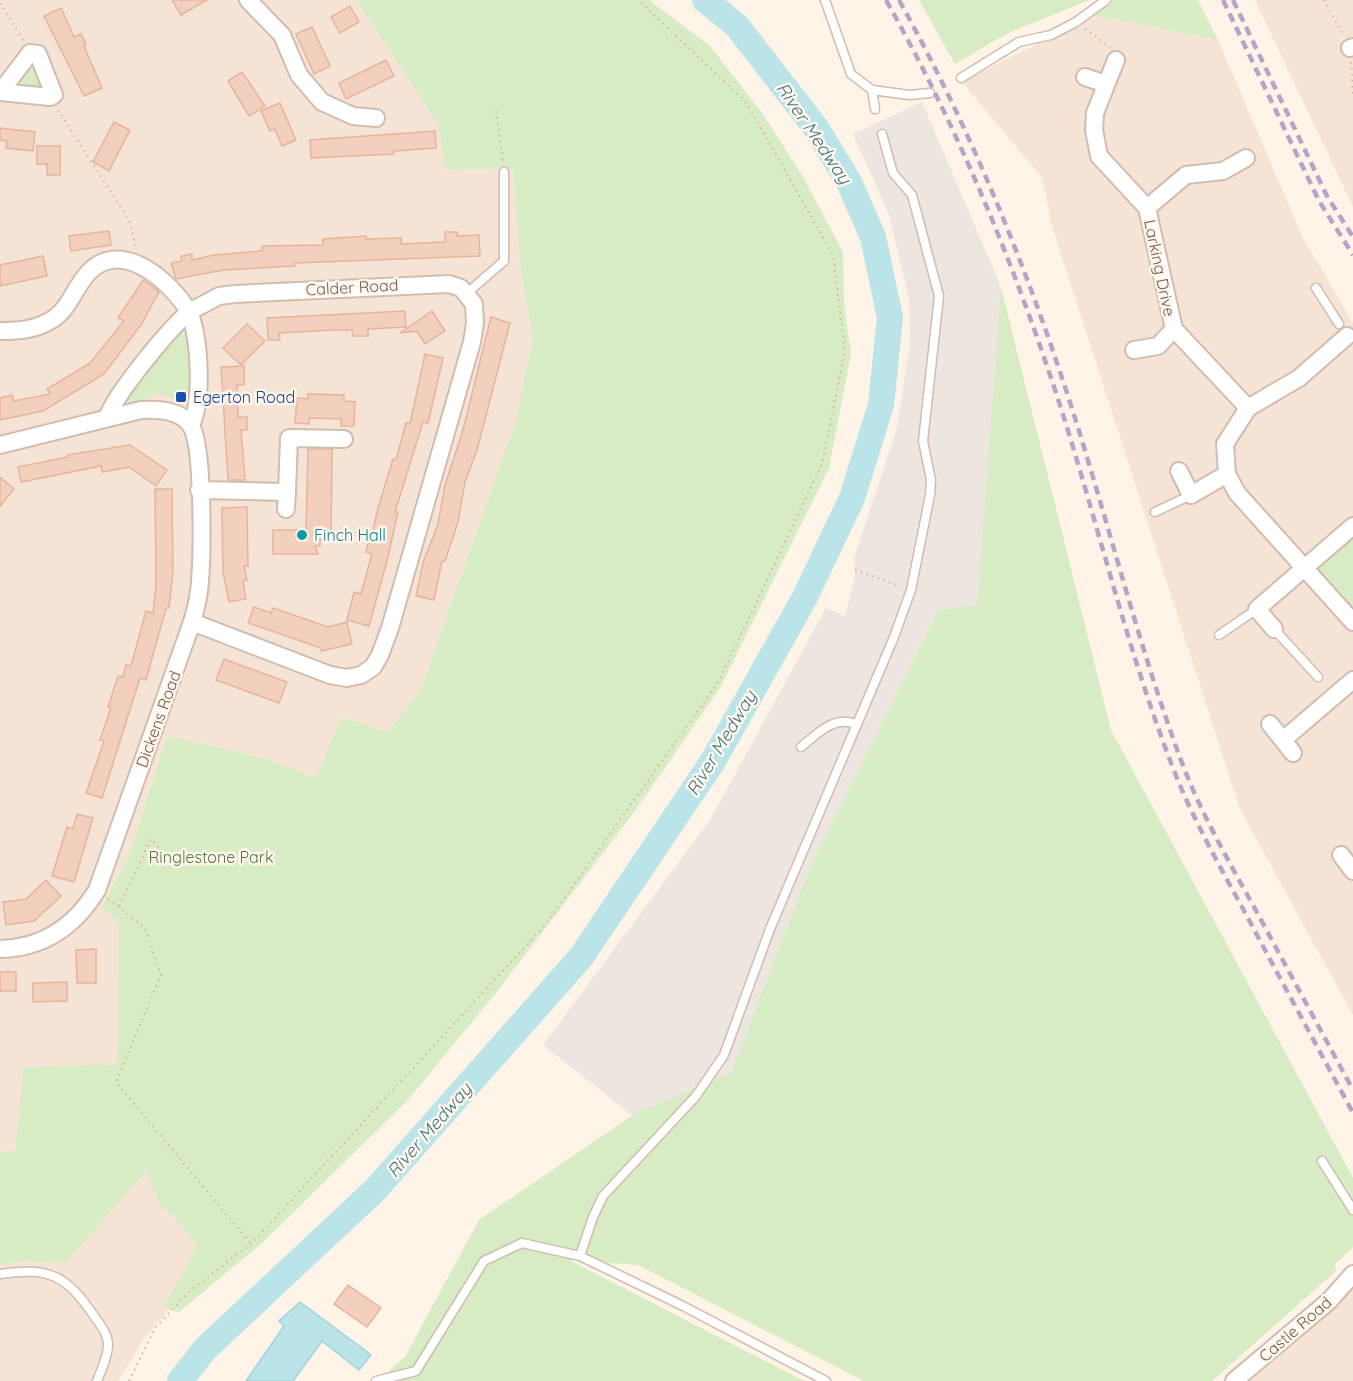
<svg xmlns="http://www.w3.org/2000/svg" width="1353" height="1381" viewBox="0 0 1353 1381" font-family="Quicksand,sans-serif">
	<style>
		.residential { fill: #f5e4d5 }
		.industrial { fill: #ede6e0 }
		.green { fill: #d7ebc4 }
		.water { fill: #bae4e7; stroke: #a0d4d9; stroke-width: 1.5 }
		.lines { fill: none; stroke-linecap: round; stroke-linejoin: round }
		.river { stroke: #bae4e7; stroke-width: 26 }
		.building { fill: #f3cfbd; stroke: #e6b49d; stroke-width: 1.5 }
		.service-casing { stroke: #d1bcae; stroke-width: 11 }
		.minor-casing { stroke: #d1bcae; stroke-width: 20 }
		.path { stroke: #d8b2a0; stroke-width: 2; stroke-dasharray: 1.5 4.5; stroke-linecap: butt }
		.service { stroke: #fff; stroke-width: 8 }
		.minor { stroke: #fff; stroke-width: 16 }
		.rail { stroke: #b5a4c7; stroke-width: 4.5; stroke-dasharray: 9 6; stroke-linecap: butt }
		.transit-dot { fill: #1a4fb4; stroke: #fff7ed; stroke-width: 2 }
		.culture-dot { fill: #0f9aa8; stroke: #fff7ed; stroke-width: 2 }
		.labels { text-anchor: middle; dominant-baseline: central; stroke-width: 5; stroke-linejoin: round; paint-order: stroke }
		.street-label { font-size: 16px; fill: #77574a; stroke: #fff7ed }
		.transit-label { font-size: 16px; fill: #164399; stroke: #fff7ed; text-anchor: start }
		.culture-label { font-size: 16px; fill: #0d838f; stroke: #fff7ed; text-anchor: start }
		.park-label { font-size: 16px; fill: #53773f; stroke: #fff7ed }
		.water-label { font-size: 18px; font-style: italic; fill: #3d767d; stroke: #fff7ed }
	</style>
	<rect width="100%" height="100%" fill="#fdf3e7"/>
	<g class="residential">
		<polygon points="0,0 356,0 438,124 445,169 513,168 521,273 533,338 515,423 421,689 388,732 316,778 264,758 167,736 130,853 102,905 119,925 117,1064 25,1067 15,1151 0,1152"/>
		<polygon points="1255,0 1353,0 1353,207"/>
		<polygon points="1094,15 1218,40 1302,236 1353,323 1353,1015 1240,809 1052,226 1042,178 962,82"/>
		<polygon points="146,1171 223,1248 145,1337 118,1381 0,1381 0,1265 22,1261 66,1263"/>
		<polygon points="1353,1285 1353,1381 1245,1381"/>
	</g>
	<polygon class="industrial" points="922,102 1001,287 977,606 937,611 810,867 731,1073 646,1126 543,1045 710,820 826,608 845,616 855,576 854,558 897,428 910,342 909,299 889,215 853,134"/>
	<g class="green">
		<polygon points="356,0 649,0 710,46 762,113 802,175 843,252 844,304 851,354 829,468 720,688 635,811 495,994 407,1101 262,1243 179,1312 163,1307 185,1271 197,1244 177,1220 161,1206 146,1171 66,1263 22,1261 0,1265 0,1152 15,1151 24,1067 117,1064 119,925 102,906 130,853 167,736 264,758 316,778 341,717 388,732 421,689 515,423 533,338 521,273 513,168 445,170 438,124"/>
		<polygon points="919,0 1089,0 1006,34 955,64"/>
		<polygon points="1110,0 1198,0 1218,40 1094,15"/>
		<polygon points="31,65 40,78 40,87 18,86 17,82"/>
		<polygon points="1001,287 1111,730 1353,1178 1353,1247 1335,1264 1336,1271 1212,1381 864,1381 638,1265 569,1260 804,1381 400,1381 389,1371 405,1357 479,1220 636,1113 731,1073 810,867 938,610 977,605"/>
		<polygon points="181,333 190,337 192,343 190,403 157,394 127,405 128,395"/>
		<polygon points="1353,527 1353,609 1316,567"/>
	</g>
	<polygon class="water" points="300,1302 371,1355 359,1370 322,1341 293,1381 246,1381 284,1326 279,1321"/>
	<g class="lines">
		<polyline class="river" points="180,1381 205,1349 375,1190 581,957 713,761 805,597 852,498 881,405 890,317 873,237 849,182 816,128 737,26 705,0"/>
	</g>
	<g class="building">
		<polygon points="172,0 207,0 181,15"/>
		<polygon points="350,6 359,22 340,33 331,17"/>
		<polygon points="61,8 74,37 81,34 86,45 84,46 102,88 84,96 44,16"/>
		<polygon points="312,27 330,66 314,74 296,34"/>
		<polygon points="386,60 394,76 346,99 339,83"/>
		<polygon points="242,72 265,106 249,116 228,81"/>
		<polygon points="280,103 296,140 282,146 275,129 270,131 261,111"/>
		<polygon points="114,122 130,130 109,171 93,162"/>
		<polygon points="0,128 35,132 33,151 6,148 7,141 0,140"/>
		<polygon points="435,131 436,148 394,151 394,154 311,158 310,140"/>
		<polygon points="37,146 60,146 60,175 47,175 47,164 37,164"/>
		<polygon points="109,231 111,245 71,251 69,236"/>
		<polygon points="445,232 457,232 457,236 479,235 480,256 295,263 295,266 224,270 176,279 171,263 182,261 181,256 192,254 192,260 214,255 262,251 262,246 323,245 323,239 366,236 366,239 401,238 401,244 445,242"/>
		<polygon points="43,256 47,276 0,286 0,265"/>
		<polygon points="143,280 159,292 141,325 104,374 43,411 0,420 0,398 12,395 14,401 50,394 47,389 90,363 124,321 118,318"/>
		<polygon points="405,311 406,327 368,329 368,336 353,336 352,330 334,330 279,333 280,340 268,340 267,318"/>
		<polygon points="432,311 445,331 425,344 417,331 400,333"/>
		<polygon points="491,317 510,323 477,450 465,482 458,522 445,561 442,561 434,600 416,596 423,563 438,524 445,485 463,430"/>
		<polygon points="247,324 265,341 241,365 223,348"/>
		<polygon points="425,354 443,358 428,423 423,422 395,512 398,512 388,557 369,626 347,620 354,592 361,594 372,554 366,552 370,534 372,534 378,508 393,459 396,460 406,423 410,424"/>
		<polygon points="244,366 244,385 237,385 238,417 247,417 247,430 241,430 245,480 228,480 221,367"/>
		<polygon points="308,394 344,395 344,401 355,402 354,426 341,426 341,419 309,418 309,424 295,423 297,398 308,399"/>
		<polygon points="130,445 167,470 156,486 129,467 102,472 101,466 21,482 18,467 68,457 67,455"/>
		<polygon points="308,449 332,449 331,539 320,539 320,546 315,546 318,554 273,554 273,530 306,530"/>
		<polygon points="0,477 14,489 0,506"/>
		<polygon points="155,489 172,489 173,571 169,608 166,608 146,680 140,678 102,798 86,793 104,741 100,740 111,708 108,707 118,676 123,677 126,665 131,666 146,611 153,613 156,584"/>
		<polygon points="247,507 248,566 244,566 247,580 243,581 246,599 229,602 223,572 222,508"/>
		<polygon points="254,607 271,613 273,608 328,627 347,622 352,644 321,651 321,648 248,623"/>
		<polygon points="224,659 287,682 279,703 216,680"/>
		<polygon points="77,814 93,818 74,882 52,876 67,827 73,829"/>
		<polygon points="46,880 61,896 34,921 6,925 3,902 26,899"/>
		<polygon points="96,949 96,983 77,983 76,950"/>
		<rect x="0" y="972" width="16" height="19"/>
		<polygon points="67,982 67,1001 33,1002 33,983"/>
		<polygon points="348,1285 381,1308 367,1327 334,1304"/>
	</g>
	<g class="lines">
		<g class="service-casing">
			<g id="service">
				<polyline points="825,0 851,74 872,90 875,109"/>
				<polyline points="961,78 1019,42 1051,35 1076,22 1106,0"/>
				<polyline points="872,90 909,95 930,93"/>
				<polyline points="1316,288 1339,324"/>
				<polyline points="467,293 504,261 504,172"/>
				<polyline points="1155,512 1191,495"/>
				<polyline points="1274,629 1318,677"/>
				<polyline points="1219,635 1257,609"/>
				<path d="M801,747C817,734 834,715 856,724"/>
				<polyline points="1322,1161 1353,1210"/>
				<polyline points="580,1256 593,1217 603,1196 696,1096 724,1055 770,929 894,637 911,590 930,495 931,480 923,441 939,296 912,195 893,173 882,134"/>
				<path d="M0,1274C50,1267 66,1275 94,1316C100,1324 108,1334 108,1345C108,1356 101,1371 97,1381"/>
				<polyline points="376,1381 416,1371 484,1261 522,1243 580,1256 683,1306 826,1381"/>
			</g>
		</g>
		<g class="minor-casing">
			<g id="minor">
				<polyline points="248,0 282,35 299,75 322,102 353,116 376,118"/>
				<polyline points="1350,48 1353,47"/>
				<polyline points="1116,60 1095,113 1094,130 1099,156 1147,208 1174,329 1248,408"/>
				<polyline points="1085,77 1106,84"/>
				<polyline points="0,88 5,86 30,53 38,54 54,95 50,97 0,92"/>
				<polyline points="1147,208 1186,175 1223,171 1246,158"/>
				<path d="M0,331C19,331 36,330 53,319C70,308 75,286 89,272C122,237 172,283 189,312L219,296L235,294L449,284L461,288L474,304L475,323L472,342L390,628L380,655L373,667L361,675L347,678L330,675L192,622"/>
				<polyline points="1347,336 1299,378 1248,408 1225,444 1227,474 1237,493 1353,622"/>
				<polyline points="1134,350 1158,346 1174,329"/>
				<path d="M107,418C116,393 168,330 189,312C200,338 203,400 191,425"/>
				<path d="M0,445L141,410C159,409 181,410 191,426C204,446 202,555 200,582C199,596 196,609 192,622L97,890C75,926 44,948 0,949"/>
				<polyline points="1179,471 1191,495 1227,474"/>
				<polyline points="199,490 287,492 286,509"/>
				<polyline points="287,492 289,438 344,439"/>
				<polyline points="1274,629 1257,609 1353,526"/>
				<polyline points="1270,724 1293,753"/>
				<polyline points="1283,740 1353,680"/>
				<polyline points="1341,855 1353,871"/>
				<polyline points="1234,1381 1329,1301 1353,1274"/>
			</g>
		</g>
		<g class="path">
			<polyline points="1324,0 1343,34"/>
			<polyline points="0,3 23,40"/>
			<polyline points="1085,29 1110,47"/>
			<polyline points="1351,62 1353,96"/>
			<polyline points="58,110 129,220 136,248"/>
			<polyline points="496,111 503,161"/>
			<polyline points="855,570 900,586"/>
			<polyline points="108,899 145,928 161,975 116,1082 251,1244"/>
			<polyline points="119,906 151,839 178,868"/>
			<polyline points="129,1381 155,1328 191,1290 251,1244 546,924 719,681 822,464 845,351 833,255 746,102 638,0"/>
		</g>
		<use href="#service" class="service"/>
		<use href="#minor" class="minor"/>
		<g class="rail">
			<path d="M886,0C957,126 1012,259 1057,396C1097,519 1126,647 1173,768C1193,820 1222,870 1249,920C1283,984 1318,1048 1353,1113"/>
			<path d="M899,0C968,124 1023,258 1067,393C1107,516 1137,642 1182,763C1201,813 1228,860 1254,907C1287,968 1320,1029 1353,1090"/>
			<polyline points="1223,0 1319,201 1353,255"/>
			<polyline points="1233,0 1327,196 1353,237"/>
		</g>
	</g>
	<rect class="transit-dot" x="175" y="391" width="12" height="12" rx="3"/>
	<circle class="culture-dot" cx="302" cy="535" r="6"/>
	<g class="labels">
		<g class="street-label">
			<text transform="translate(1160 268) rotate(78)">Larking Drive</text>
			<text transform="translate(352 287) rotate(-3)">Calder Road</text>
			<text transform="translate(158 719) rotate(-70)">Dickens Road</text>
			<text transform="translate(1295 1329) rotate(-41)">Castle Road</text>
		</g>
		<g class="transit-label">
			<text x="193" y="397">Egerton Road</text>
		</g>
		<g class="culture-label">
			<text x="314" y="535">Finch Hall</text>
		</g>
		<g class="park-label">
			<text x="211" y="857">Ringlestone Park</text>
		</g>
		<g class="water-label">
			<text transform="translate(814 133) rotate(56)">River Medway</text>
			<text transform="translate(721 743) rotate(-59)">River Medway</text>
			<text transform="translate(429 1130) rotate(-49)">River Medway</text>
		</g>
	</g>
</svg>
